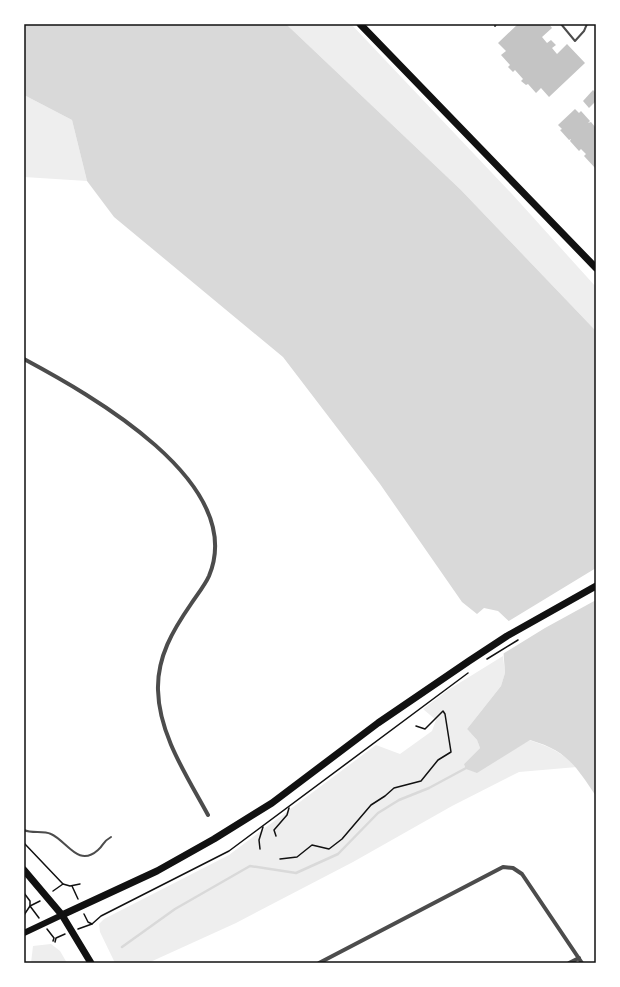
<svg xmlns="http://www.w3.org/2000/svg" width="620" height="987" viewBox="0 0 620 987" font-family="Georgia,serif">
	<style>
		.green { fill: #eee }
		.water { fill: #d9d9d9 }
		.pier { fill: #fff }
		.lines { fill: none; stroke-linecap: round; stroke-linejoin: round }
		.stream { stroke: #d9d9d9; stroke-width: 2.5 }
		.building { fill: #c4c4c4 }
		.path { stroke: #111; stroke-width: 1.5 }
		.service { stroke: #4c4c4c; stroke-width: 2 }
		.minor { stroke: #4c4c4c; stroke-width: 4 }
		.secondary { stroke: #111; stroke-width: 6 }
		.primary { stroke: #111; stroke-width: 7 }
		.neatline { fill: none; stroke: #111; stroke-width: 1.5 }
	</style>
	<rect width="100%" height="100%" fill="#fff"/>
	<g class="green">
		<polygon points="286,24 351,24 512,194 596,287 596,331 461,190"/>
		<polygon points="24,95 72,120 87,181 24,177"/>
		<path d="M503,656L505,673L501,686L467,729L477,740L480,748L464,764L503,756L529,740C549,746 562,753 577,767L519,772L452,806L353,862L236,923L148,963H115L100,932L99,924L104,919L229,855L376,745L400,754L432,731L436,720L423,709L448,690Z"/>
		<polygon points="51,944 60,951 67,963 31,963 33,946"/>
	</g>
	<path class="water" d="M24,24H286L461,190L596,331V796C575,765 567,751 530,740L477,773L466,769L464,764L480,748L477,740L467,729L501,686L505,673L503,646L517,629L498,611L484,608L477,614L462,602L380,484L283,357L114,217L87,181L72,120L24,95Z"/>
	<polygon class="pier" points="596,568 596,600 545,628 501,655 502,646 514,629 507,622"/>
	<g class="lines">
		<polyline class="stream" points="122,947 175,909 250,866 296,873 338,854 378,813 399,800 429,788 468,767"/>
	</g>
	<g class="building">
		<polygon points="518,24 549,24 552,28 542,37 547,43 551,40 556,45 552,48 557,54 567,44 585,63 549,97 541,88 536,93 528,84 526,85 521,81 523,79 515,70 513,72 508,67 510,65 501,55 506,51 498,43"/>
		<polygon points="593,90 596,93 596,101 589,108 583,101"/>
		<polygon points="575,109 579,113 581,111 590,121 588,123 591,122 596,128 596,169 584,156 586,154 581,149 579,151 570,141 571,139 569,140 560,130 562,129 558,125"/>
	</g>
	<g class="lines">
		<g class="path">
			<polyline points="487,659 518,640"/>
			<polyline points="276,836 274,830 287,815 289,808"/>
			<polyline points="24,843 63,884 70,886 80,884"/>
			<polyline points="260,849 259,840 263,827"/>
			<polyline points="280,859 297,857 312,845 329,849 342,839 371,805 385,796 394,788 421,781 438,760 451,752 445,714 443,711 425,729 416,726"/>
			<polyline points="72,886 78,899"/>
			<polyline points="53,891 63,884"/>
			<polyline points="24,893 30,901 30,906 24,915"/>
			<polyline points="84,914 88,922 92,924"/>
			<polyline points="39,918 30,906 40,901"/>
			<polyline points="47,929 54,938 53,941"/>
			<polyline points="78,929 92,924 101,916 229,851 468,673"/>
			<polyline points="55,942 56,938 65,934"/>
		</g>
		<g class="service">
			<polyline points="561,24 575,41 584,31 587,24"/>
			<polyline points="495,26 496,24"/>
			<path d="M24,830C32,834 43,830 51,834C67,841 78,868 98,850C104,845 102,842 111,837"/>
		</g>
		<g class="minor">
			<path d="M24,359C89,394 248,482 209,576C205,585 197,595 191,604C173,630 157,657 158,690C159,735 187,776 208,815"/>
			<polyline points="319,963 503,867 513,868 522,874 582,963"/>
			<polyline points="569,963 579,958"/>
		</g>
		<polyline class="secondary" points="24,933 62,915"/>
		<g class="primary">
			<polyline points="360,24 596,268"/>
			<polyline points="24,870 62,915 91,963"/>
			<polyline points="62,915 157,871 214,839 272,803 378,723 469,661 507,636 596,586"/>
		</g>
	</g>
	<rect width="620" height="987" fill="none" stroke="#ffffff" stroke-width="50"/>
	<rect x="25" y="25" width="570" height="937" class="neatline"/>
</svg>
